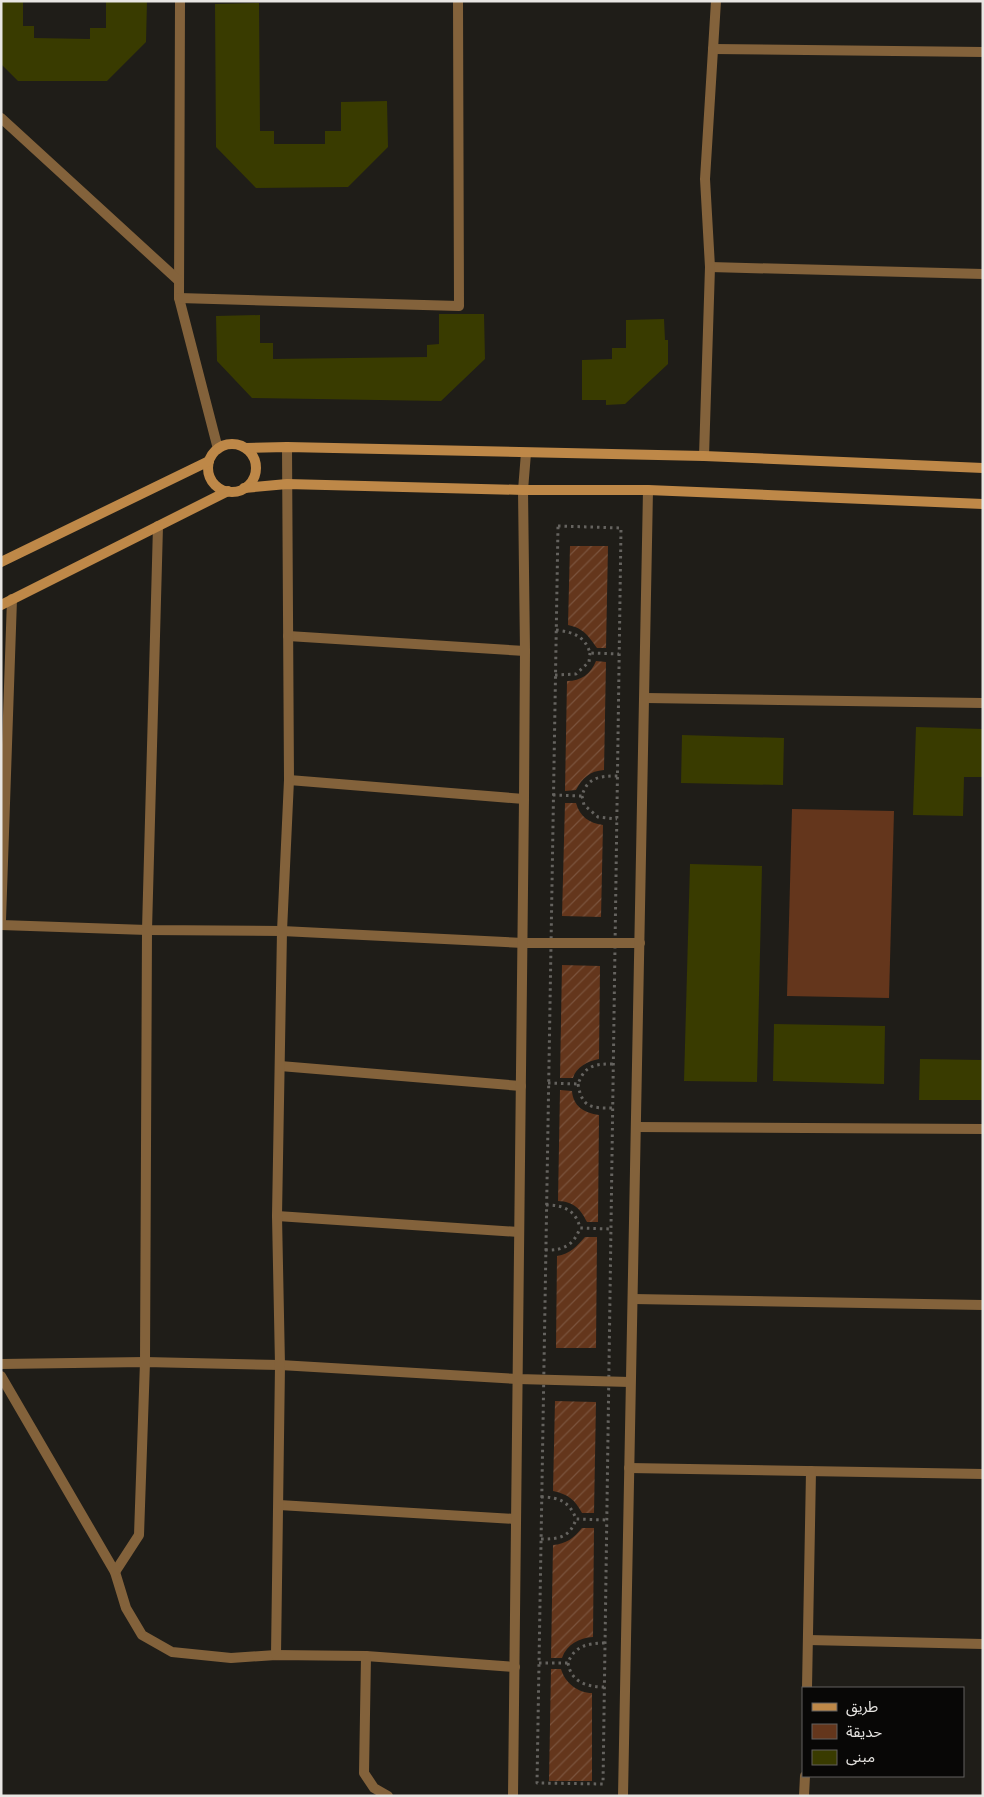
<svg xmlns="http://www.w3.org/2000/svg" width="984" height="1797" viewBox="0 0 984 1797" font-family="Spectral,'Noto Sans Arabic',serif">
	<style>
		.park { fill: #64361c }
		.garden { fill: url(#garden-furrows) }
		.building { fill: #393b00 }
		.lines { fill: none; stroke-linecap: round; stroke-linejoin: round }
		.path { stroke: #65635f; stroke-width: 3; stroke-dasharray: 2.5 4; stroke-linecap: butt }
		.street { stroke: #83623b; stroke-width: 10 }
		.secondary { stroke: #be8848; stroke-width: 10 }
	</style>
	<defs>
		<pattern id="garden-furrows" width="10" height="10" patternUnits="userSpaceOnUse" patternTransform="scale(1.25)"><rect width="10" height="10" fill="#64361c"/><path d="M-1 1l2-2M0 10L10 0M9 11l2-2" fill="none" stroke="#7a533d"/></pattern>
	</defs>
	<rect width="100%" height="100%" fill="#1f1d18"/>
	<polygon class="park" points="792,809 894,811 889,998 787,996"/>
	<g class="garden">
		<path d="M570,546H608L606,648H597C589,637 584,628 568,625Z"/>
		<path d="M596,661L606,662L604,770C590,771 582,778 576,790L565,791L567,681C581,681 591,674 596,661Z"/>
		<path d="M565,803H576C580,817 589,823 603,825L601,917L562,916Z"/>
		<path d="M562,965L600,966L599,1059C588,1061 576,1067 573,1078H560Z"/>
		<path d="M560,1090L572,1091C573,1106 584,1113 599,1115L598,1222H587C580,1208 574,1202 558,1201Z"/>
		<path d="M585,1237H597L596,1348H556L557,1256C570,1254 577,1246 585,1237Z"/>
		<path d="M555,1401L596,1402L594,1513H582C575,1500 568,1494 553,1491Z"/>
		<path d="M582,1528H594L593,1637C579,1638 567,1644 562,1658H551L553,1545C566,1544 574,1538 582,1528Z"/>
		<path d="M551,1669H561C565,1683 578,1693 592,1693V1781H549Z"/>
	</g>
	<g class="building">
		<polygon points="1,1 23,1 23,26 34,26 34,38 90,39 90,28 106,28 106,1 147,1 146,42 107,81 18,81 1,64"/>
		<polygon points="259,3 260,131 274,131 274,144 325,144 325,131 341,131 341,102 387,101 388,147 348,187 256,188 216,147 215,4"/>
		<polygon points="439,314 484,314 485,359 441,401 252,398 217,361 216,316 260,315 260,343 273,343 273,359 427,357 427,345 439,344"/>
		<polygon points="664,319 665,340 668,340 668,364 625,404 606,405 606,400 582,400 582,360 612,359 612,348 626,348 626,320"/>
		<polygon points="916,727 983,729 983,777 964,777 963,816 913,815"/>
		<polygon points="682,735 784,738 783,785 681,783"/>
		<polygon points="690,864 762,866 757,1082 684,1081"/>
		<polygon points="774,1024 885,1026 884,1084 773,1081"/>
		<polygon points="920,1059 983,1060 983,1100 919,1100"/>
	</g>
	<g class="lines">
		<g class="path">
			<polygon points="558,526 621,528 603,1784 537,1783"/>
			<path d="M556,630C573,632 585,636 590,653L619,654"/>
			<polyline points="555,675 576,674 589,662 590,653"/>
			<path d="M553,795L582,796C587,777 600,776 618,776"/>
			<polyline points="582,796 584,805 598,817 617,819"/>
			<path d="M548,1083L578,1084C585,1065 595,1064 613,1064"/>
			<path d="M578,1084C582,1108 591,1108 613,1108"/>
			<path d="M546,1205C563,1205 576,1210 580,1228L611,1229"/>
			<path d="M545,1250C563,1251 574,1245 580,1228"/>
			<path d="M541,1497C559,1497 570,1502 576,1519L607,1520"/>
			<path d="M541,1539C558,1539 570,1538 576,1519"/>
			<path d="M539,1663H568C574,1646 588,1643 605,1643"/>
			<path d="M568,1663C571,1682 587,1687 604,1687"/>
		</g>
		<g class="street">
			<polyline points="180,1 179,298 218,449"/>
			<polyline points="713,49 983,52"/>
			<polyline points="1,118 178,280"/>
			<polyline points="710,267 983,274"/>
			<polyline points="179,298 459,306 458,1"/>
			<polyline points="704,456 710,267 705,179 716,1"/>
			<polyline points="288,636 525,651"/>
			<polyline points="646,698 983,703"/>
			<polyline points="289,780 524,799"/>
			<polyline points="1,920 12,599"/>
			<polyline points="1,925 147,930 282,931 523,943 640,943"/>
			<polyline points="280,1066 521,1086"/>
			<polyline points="636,1127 983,1129"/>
			<polyline points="277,1216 519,1232"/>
			<polyline points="633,1299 983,1305"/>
			<polyline points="1,1364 145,1362 280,1365 518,1379 630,1382"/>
			<polyline points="1,1376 115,1572 126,1608 142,1635 172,1652 231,1658 276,1655 366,1656 515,1667"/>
			<polyline points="629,1468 983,1474"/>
			<polyline points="279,1505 516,1519"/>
			<polyline points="115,1572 139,1535 145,1362 147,930 158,526"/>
			<polyline points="808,1640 983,1644"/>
			<polyline points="276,1655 280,1365 277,1216 282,931 289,780 287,447"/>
			<polyline points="366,1656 364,1773 374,1788 388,1796"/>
			<polyline points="807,1688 811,1471"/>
			<polyline points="513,1796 524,799 525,651 523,490 526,453"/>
			<polyline points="623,1796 648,490"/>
			<polyline points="804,1796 805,1776"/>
		</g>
		<g class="secondary">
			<circle cx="232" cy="468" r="24"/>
			<polyline points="246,448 287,447 704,456 983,468"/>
			<polyline points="244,488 287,484 523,490 648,490 983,504"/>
			<polyline points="1,562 209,461"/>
			<polyline points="1,605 228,491"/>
		</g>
	</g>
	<rect width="984" height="1797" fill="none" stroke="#e8e6e3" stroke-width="5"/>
	<rect x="802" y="1687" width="162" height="90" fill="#080706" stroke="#62605e"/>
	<rect x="812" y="1703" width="25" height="8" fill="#be8848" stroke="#62605e"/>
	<text x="846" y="1712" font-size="15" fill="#e8e6e3">طريق</text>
	<rect x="812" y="1724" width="25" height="15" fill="#64361c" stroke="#62605e"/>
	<text x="846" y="1737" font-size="15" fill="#e8e6e3">حديقة</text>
	<rect x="812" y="1750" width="25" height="15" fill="#393b00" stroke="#62605e"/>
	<text x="846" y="1762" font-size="15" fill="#e8e6e3">مبنى</text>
</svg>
